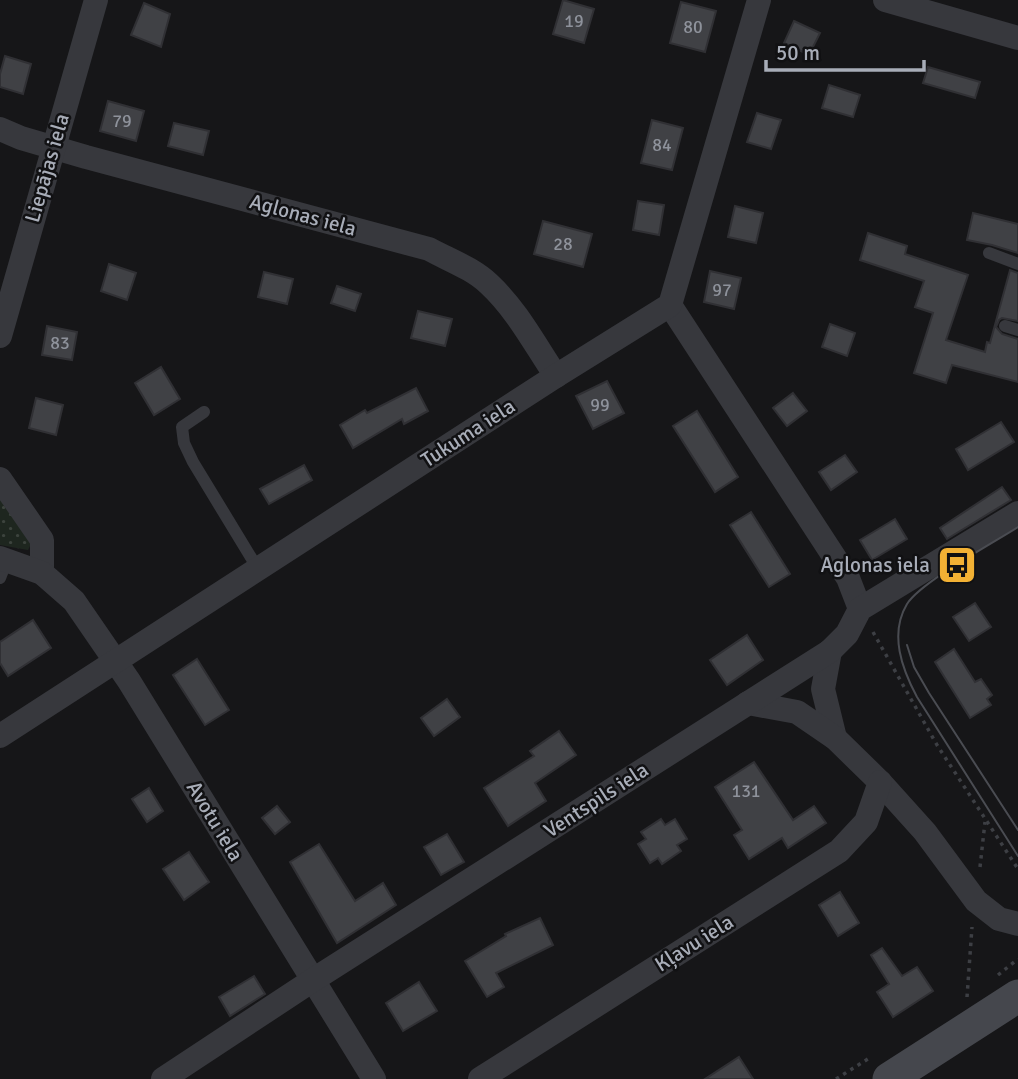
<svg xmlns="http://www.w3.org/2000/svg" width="1018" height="1079" viewBox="0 0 1018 1079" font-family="Signika,sans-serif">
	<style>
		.grass { fill: url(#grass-dots) }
		.building { fill: #404145; stroke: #303034; stroke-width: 2 }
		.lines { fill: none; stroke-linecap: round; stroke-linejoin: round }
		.path { stroke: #3d3f44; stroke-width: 3.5; stroke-dasharray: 3.5 5; stroke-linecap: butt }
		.lane { stroke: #37383d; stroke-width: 12 }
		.street { stroke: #37383d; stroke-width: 24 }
		.secondary { stroke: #45474d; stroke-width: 33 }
		.tram { stroke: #4a4c52; stroke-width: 2 }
		.labels { text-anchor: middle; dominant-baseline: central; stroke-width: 5; stroke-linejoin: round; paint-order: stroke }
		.number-label { font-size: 18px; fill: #8e929b }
		.street-label { font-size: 21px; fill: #a8adb8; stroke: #111113 }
		.poi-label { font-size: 21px; fill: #a8adb8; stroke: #111113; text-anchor: end }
	</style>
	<defs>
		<pattern id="grass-dots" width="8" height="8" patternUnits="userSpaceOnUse" patternTransform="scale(1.75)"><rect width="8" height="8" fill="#1e261f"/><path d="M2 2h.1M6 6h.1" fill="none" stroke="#3c433d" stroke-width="1.8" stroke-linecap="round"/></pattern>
	</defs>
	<rect width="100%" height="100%" fill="#161618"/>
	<polygon class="grass" points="0,497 31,544 28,550 0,545"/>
	<g class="building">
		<polygon points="563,0 594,9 584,43 553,34"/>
		<polygon points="681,2 716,11 705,52 670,43"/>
		<polygon points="144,3 170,14 161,47 131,35"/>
		<polygon points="794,21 820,33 809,55 784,43"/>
		<polygon points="5,56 31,64 23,94 0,87 0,74"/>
		<polygon points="928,67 980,82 975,98 923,83"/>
		<polygon points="829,85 860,95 853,117 822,108"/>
		<polygon points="108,101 144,111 136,141 100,131"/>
		<polygon points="757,113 781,120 771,149 747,142"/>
		<polygon points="652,120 683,128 672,170 641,163"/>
		<polygon points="174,123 209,131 203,155 168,146"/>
		<polygon points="638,201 664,205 659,235 633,230"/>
		<polygon points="735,206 763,213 756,243 728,237"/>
		<polygon points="973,213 1018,224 1018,253 992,245 967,240"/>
		<polygon points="543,221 592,234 583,267 534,254"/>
		<polygon points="868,233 907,246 905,254 968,275 946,340 985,352 987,342 990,343 1010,270 1018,273 1018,321 1002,318 999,320 996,327 1002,334 1018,339 1018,382 952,365 946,383 914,373 933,313 915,307 924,281 860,260"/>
		<polygon points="109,264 136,273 127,300 101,291"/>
		<polygon points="710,271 741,278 734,309 704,302"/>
		<polygon points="264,272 293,279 287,304 258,297"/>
		<polygon points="337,286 361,294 355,311 331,303"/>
		<polygon points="418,311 452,319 445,346 411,338"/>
		<polygon points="830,324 855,333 847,356 822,347"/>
		<polygon points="47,326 77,332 72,360 42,355"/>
		<polygon points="161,367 180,399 154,415 135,383"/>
		<polygon points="607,381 624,413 593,429 576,396"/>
		<polygon points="416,388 428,411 404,424 402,419 353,448 340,425 365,410 367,413"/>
		<polygon points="793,393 807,411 787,426 773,408"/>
		<polygon points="36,398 63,405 56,435 29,428"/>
		<polygon points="697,411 738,477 715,492 673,426"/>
		<polygon points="1001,422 1014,442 968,470 956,449"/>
		<polygon points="845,455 857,472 831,490 819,472"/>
		<polygon points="304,465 312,480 269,504 260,489"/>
		<polygon points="1002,487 1011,500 947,539 940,528"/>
		<polygon points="751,512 790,574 769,587 730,525"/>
		<polygon points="895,519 907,539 872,560 860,540"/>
		<polygon points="975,603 991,627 969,641 953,617"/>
		<polygon points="33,620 51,648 8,676 0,663 0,642"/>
		<polygon points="747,635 763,660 727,685 710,660"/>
		<polygon points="954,649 975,682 981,679 992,695 987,699 991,705 970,718 935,662"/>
		<polygon points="197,659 229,710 205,725 173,675"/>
		<polygon points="447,699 460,717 434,736 421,718"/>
		<polygon points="559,731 576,755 535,783 546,801 508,826 484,788 534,756 530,751"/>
		<polygon points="754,762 793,820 814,806 826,823 788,848 782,838 749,859 734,835 742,830 715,787"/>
		<polygon points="149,788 163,811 147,822 132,799"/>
		<polygon points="277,806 290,822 275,834 262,818"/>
		<polygon points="661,819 665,825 675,819 687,839 677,845 681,851 662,864 658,858 650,863 638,844 646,839 641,832"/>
		<polygon points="447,834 464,862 441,875 424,847"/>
		<polygon points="319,844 355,901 383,883 396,905 337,943 290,862"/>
		<polygon points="189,852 209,882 184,900 163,869"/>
		<polygon points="840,892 859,923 838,936 819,905"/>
		<polygon points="540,918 553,945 496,973 504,987 487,997 465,961 506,936 505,934"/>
		<polygon points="882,948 902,976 917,967 933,991 893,1017 877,992 889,984 871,955"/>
		<polygon points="254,976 265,994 230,1016 219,997"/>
		<polygon points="419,982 437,1011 403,1031 386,1003"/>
		<polygon points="739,1057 753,1079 705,1079"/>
	</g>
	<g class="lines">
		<g class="path">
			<polyline points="873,632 937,745 1018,869"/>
			<polyline points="980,867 985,822"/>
			<polyline points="998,975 1018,959"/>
			<polyline points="967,997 972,927"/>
			<polyline points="836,1079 871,1057"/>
		</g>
		<g class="lane">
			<polyline points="989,253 1018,264"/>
			<polyline points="1005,326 1018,330"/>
			<polyline points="204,412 182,427 184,443 193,462 258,569"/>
			<polyline points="0,578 7,560"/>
		</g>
		<g class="street">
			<polyline points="885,0 1018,38"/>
			<path d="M0,129L21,138L86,157L429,249C449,260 472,268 489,284C517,310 535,345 556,376"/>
			<polyline points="670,305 848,578 860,609"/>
			<polyline points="0,336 96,0"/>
			<polyline points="0,479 42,540 42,573"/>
			<polyline points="0,558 42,573 74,601 129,681 374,1079"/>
			<polyline points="830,651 823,689 835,738"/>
			<polyline points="748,703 797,712 835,738 880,782 925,832 976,901 999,919 1018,924"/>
			<polyline points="0,736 556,376 670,305 759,0"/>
			<polyline points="163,1079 313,980 830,651 847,634 860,609 1018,513"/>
			<polyline points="480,1079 839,851 866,822 880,782"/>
		</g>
		<polyline class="secondary" points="889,1079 1018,996"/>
		<g class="tram">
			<path d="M1018,527C993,543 921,582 907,604C889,634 902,669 917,697L1018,856"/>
			<polyline points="907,645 914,667 929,693 1018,830"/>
		</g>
	</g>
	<defs>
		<g id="bus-square" transform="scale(2.0125)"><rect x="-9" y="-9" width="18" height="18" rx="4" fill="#f2b134" stroke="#111113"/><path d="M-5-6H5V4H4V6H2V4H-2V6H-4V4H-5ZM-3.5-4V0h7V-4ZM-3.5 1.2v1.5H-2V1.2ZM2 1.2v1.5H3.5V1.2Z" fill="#111"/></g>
	</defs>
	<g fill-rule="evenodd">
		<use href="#bus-square" x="957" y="565"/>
	</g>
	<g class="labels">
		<g class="number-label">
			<text x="574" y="21">19</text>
			<text x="693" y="27">80</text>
			<text x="122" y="121">79</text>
			<text x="662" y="145">84</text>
			<text x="563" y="244">28</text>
			<text x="722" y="290">97</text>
			<text x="60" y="343">83</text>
			<text x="600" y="405">99</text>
			<text x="746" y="791">131</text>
		</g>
		<g class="street-label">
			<text transform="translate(47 168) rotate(-74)">Liepājas iela</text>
			<text transform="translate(303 215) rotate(15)">Aglonas iela</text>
			<text transform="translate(468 433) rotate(-33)">Tukuma iela</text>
			<text transform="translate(596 800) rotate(-33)">Ventspils iela</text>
			<text transform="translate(215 821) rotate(59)">Avotu iela</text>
			<text transform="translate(694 943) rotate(-32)">Kļavu iela</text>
		</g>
		<g class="poi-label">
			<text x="930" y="565">Aglonas iela</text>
		</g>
	</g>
	<path d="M766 60v10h158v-10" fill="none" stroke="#a8adb8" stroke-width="3.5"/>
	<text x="776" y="60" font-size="21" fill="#a8adb8" stroke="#111113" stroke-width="5" paint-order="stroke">50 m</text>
</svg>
